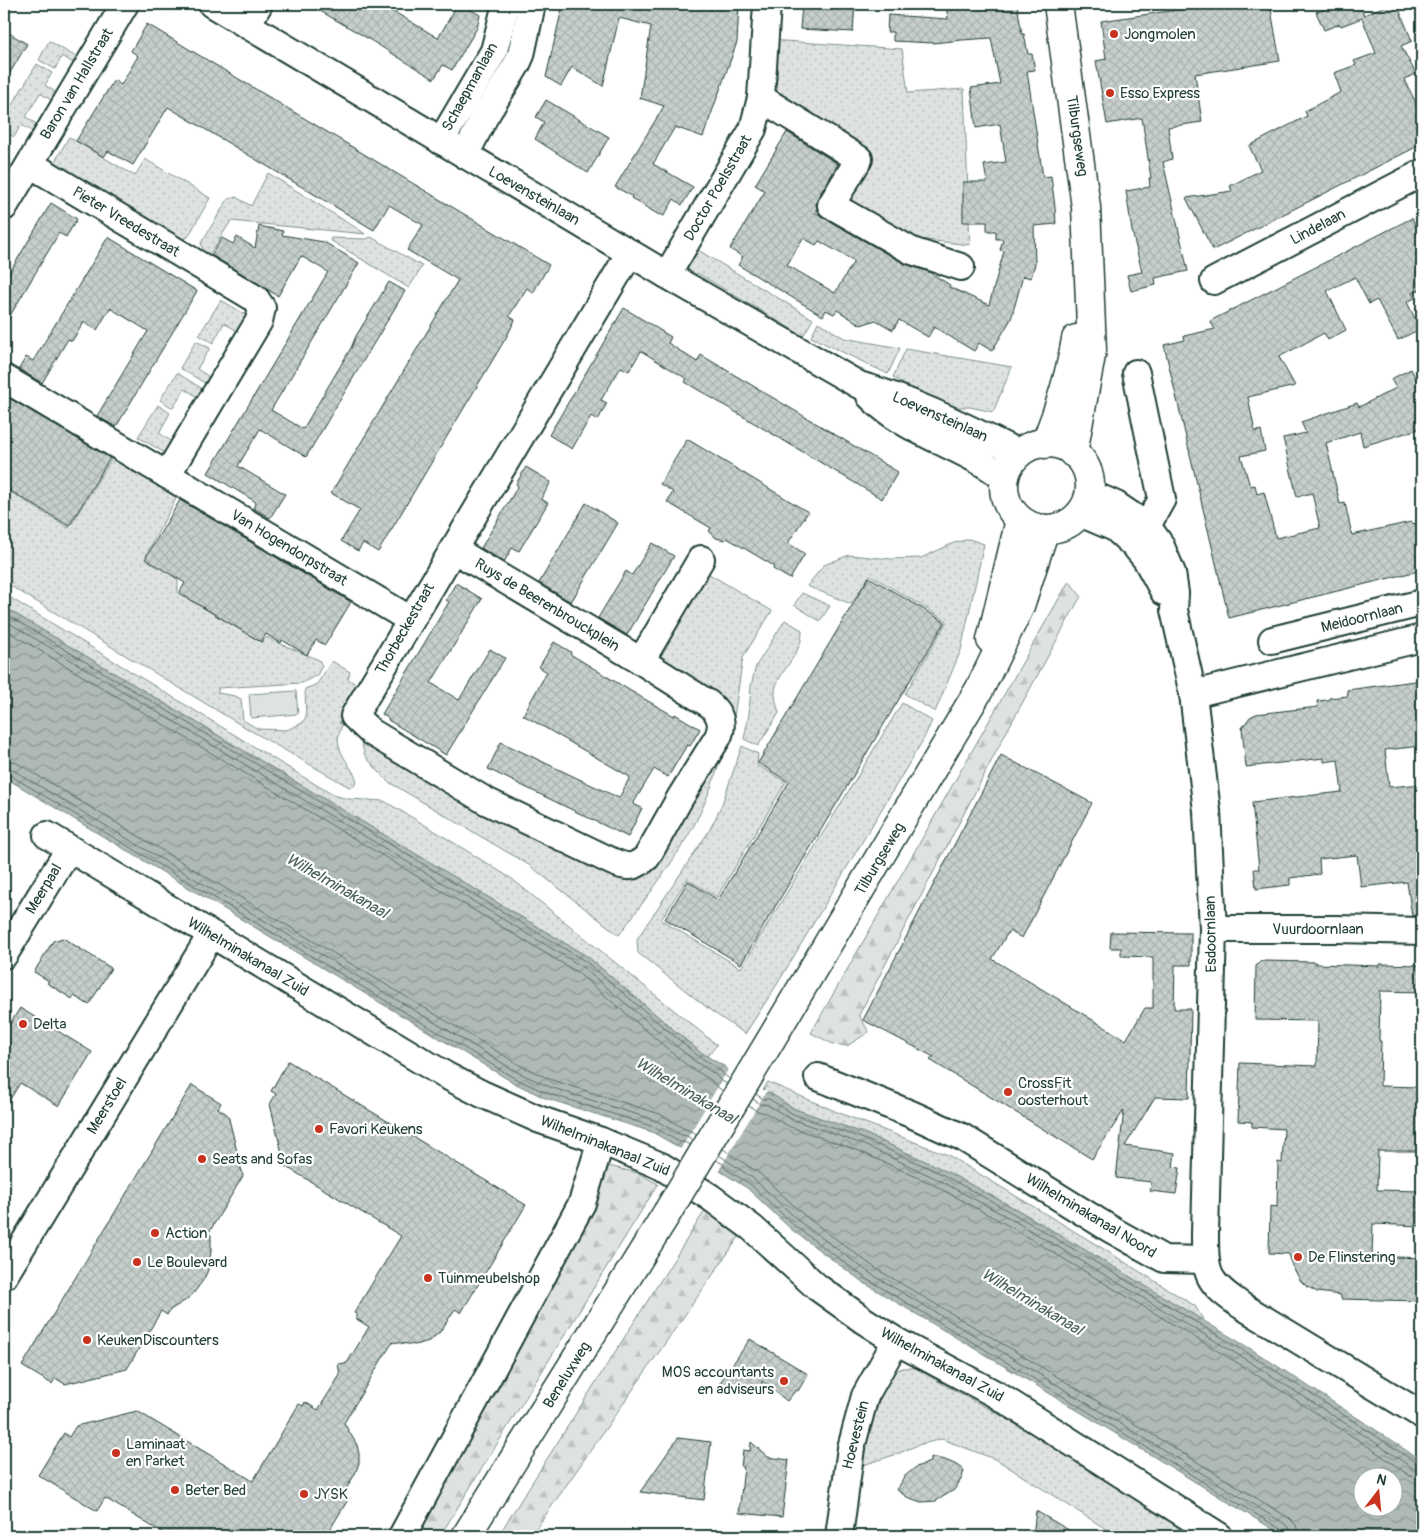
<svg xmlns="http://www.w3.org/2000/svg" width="1426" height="1540" viewBox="0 0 1426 1540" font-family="Pangolin,sans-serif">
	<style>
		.grass { fill: url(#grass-dots); stroke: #7e908b }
		.forest { fill: url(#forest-firs); stroke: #7e908b }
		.pitch { fill: #dee3e2; stroke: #7e908b }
		.water { fill: url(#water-waves); stroke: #758883; fill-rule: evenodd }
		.pier { fill: #fff }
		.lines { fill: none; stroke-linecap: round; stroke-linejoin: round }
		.shore { stroke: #596f68; stroke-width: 1 }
		.building { fill: url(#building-cross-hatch); stroke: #1f3d34; fill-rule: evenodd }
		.minor-casing { stroke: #1f3d34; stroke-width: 30 }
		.major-casing { stroke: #1f3d34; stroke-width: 31 }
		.minor { stroke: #fff; stroke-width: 26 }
		.major { stroke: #fff; stroke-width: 28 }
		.major-bridge-casing { stroke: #1f3d34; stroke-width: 31; stroke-linecap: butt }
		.major-bridge { stroke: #fff; stroke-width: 28 }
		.poi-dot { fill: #c8321e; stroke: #fff; stroke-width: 2 }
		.labels { text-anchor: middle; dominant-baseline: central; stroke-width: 4.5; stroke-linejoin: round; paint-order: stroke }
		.poi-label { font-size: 15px; fill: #1f3d34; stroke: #fff; text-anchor: start }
		.street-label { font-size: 15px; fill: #1f3d34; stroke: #fff }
		.water-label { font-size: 16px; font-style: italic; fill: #4a625b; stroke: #fff }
	</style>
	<defs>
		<pattern id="grass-dots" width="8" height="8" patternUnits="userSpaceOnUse" patternTransform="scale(1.25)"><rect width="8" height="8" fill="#dee3e2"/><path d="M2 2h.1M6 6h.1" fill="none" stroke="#bec4c2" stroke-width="1.8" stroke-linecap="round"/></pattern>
		<pattern id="forest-firs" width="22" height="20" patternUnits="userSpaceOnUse" patternTransform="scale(1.25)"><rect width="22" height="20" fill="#dee3e2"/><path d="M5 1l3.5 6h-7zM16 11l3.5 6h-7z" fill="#bec4c2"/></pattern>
		<pattern id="water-waves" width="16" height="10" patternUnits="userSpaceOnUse" patternTransform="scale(1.25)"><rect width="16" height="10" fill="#afbab7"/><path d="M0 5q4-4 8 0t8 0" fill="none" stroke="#8e9896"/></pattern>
		<pattern id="building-cross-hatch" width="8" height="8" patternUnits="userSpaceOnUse" patternTransform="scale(1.25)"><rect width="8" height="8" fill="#c7cfcc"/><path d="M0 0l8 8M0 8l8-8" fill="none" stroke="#aab3b0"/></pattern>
	</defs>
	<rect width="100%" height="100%" fill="#fff"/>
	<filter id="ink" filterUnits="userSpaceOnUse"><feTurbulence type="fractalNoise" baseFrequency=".02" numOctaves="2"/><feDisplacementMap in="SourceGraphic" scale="10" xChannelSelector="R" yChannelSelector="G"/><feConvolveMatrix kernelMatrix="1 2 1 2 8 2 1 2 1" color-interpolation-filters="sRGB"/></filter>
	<g filter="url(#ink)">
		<g class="grass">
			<polygon points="769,40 902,49 908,93 964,89 970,245 909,238 848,203 873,155 765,88"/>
			<polygon points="49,41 81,60 78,66 62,56 55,69 39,60"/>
			<polygon points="37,64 52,73 45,85 60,95 56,103 40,93 26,117 41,127 37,134 21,125 14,137 4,131 4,118"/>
			<polygon points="69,137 135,176 145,159 210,198 188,237 178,241 51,168"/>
			<polygon points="268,173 361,231 365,234 231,221 205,261 200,254 203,250 201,243 228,199 236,197 251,206"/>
			<polygon points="371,237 422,266 409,288 330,240 331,238 366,239"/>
			<polygon points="693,247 813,319 803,336 697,273 693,278 687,266"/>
			<polygon points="221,300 253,319 239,332 224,323 213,343 199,335"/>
			<polygon points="818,322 844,338 900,348 888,374 811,337"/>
			<polygon points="196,341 210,348 197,369 211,378 211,387 180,368"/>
			<polygon points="906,349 1012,367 993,412 970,407 952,407 929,403 893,377"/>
			<polygon points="177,373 209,393 204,401 185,389 173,408 160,400"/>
			<polygon points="158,405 170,413 159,433 177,445 170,456 138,437"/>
			<path d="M115,453L180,491L146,555L178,580V593L261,642L267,637L281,644L319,660L322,666L317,675L302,683L218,688V693L235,696L241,699L243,720L258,729L287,730L302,723L306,717L305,689L317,684L332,661L350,672L348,679L362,688L339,723L342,724C341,729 338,735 338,740C339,756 352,766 357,781L354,786L349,787L241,725L4,582V488L69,528Z"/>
			<polygon points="969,539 984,544 961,650 935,712 905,694 947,621 870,575 851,604 807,586 824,565 849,555 891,559 921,558 954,543"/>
			<polygon points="704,571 772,611 743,657 734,717 720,699 661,665 660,645"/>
			<polygon points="802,593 830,606 820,621 794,605"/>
			<polygon points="4,594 333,795 348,799 384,801 435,831 512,879 717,1045 707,1056 700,1052 588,957 4,607"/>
			<path d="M785,620L802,630C803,652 783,667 776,686C773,695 777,705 779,713L758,746L744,739L749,714L751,686L756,666Z"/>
			<polygon points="902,703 932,721 923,740 776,986 745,1034 710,1010 638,953 637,939 709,831 721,807 742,746 758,754 757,765 786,782 717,897 687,879 661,920 741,968"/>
			<path d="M358,731L627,875L727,742C716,773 706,806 689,834C669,869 643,902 619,935L529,865L387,781L365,756Z"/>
			<polygon points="768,1082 837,1112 948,1155 1097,1245 1195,1306 1204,1321 1018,1210 938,1167 866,1134 795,1109 768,1093 765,1094 762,1092"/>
			<path d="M916,1368L934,1379L1064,1450L1200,1536H1117L997,1460L942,1439L918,1445L897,1454L863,1465C866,1439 873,1381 900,1369C904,1367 911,1368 916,1368Z"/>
		</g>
		<g class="forest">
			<polygon points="1069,581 1081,596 1008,729 859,1015 869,1032 847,1046 833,1044 811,1033"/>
			<polygon points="609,1166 638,1173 658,1184 440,1536 406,1536 468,1429"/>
			<polygon points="706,1209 739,1237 531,1536 498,1536"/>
		</g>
		<polygon class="pitch" points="296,691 298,714 251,718 249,694"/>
		<path class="water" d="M4,607L588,957L700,1052L727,1068V1071L765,1094L768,1092L795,1109L866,1134L938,1167L1018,1210L1251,1349L1379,1432L1422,1461V1536H1284L1039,1387L864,1283L792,1230L747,1188L720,1171V1168L683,1147L680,1148L652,1132L545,1098L514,1083L4,777ZM1364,1478H1394V1508H1364Z"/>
		<polygon class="pier" points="729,1068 729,1070 765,1091 767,1090 718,1172 718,1170 682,1149 680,1150"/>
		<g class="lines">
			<g class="shore">
				<polyline points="4,613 585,961 697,1055 721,1071 724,1075 730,1079"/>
				<polyline points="4,620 581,966 693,1060 716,1075 720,1080 727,1084"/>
				<polyline points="4,629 577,972 688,1066 711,1080 716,1086 723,1091"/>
				<polyline points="4,760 15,762 523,1067 552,1080 660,1114 683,1128 697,1134"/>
				<polyline points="4,767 11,769 519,1073 550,1087 657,1121 681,1135 687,1136 693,1140"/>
				<polyline points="4,773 8,774 516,1079 547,1093 654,1127 679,1142 684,1142 690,1145"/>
				<polyline points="756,1094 763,1099 769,1099 793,1114 864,1139 936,1171 1016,1215 1248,1353 1376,1436 1418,1464 1422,1465"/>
				<polyline points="753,1099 760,1104 768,1105 791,1119 862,1144 933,1177 1013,1220 1245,1359 1373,1441 1414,1469 1422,1471"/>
				<polyline points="749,1106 757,1111 766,1113 788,1126 859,1151 930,1183 1009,1226 1241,1365 1369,1447 1410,1476 1422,1479"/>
				<polyline points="723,1149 759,1173 805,1216 875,1268 1048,1371 1289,1518 1296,1525 1299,1536"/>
				<polyline points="719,1155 754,1179 800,1222 871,1274 1044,1377 1285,1524 1290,1530 1291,1536"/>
				<polyline points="716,1160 723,1164 726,1169 750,1184 796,1227 867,1279 1041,1383 1282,1530 1284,1532 1285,1536"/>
			</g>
		</g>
		<g class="building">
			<polygon points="308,4 381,4 438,38 458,4 461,4 480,15 477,28 452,70 443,65 434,79 362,35"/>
			<polygon points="563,4 623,4 622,6 667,10 667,4 739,4 737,42 703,137 675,127 653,164 693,187 682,205 674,199 664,216 660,214 659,215 631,198 632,196 615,187 664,106 640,98 651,26 619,18 603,86 572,67 561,86 546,77"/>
			<polygon points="802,4 855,4 853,32 800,29"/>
			<path d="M946,4H1017L1022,34H1024L1028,54H1032L1035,70L1027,71L1043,177L1051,176L1055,207L1056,224L1034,226L1035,264L1031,278L1023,276L1011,319L992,351L979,343L974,351L934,327L928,337L899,320L893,330L876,320L861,325L837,310L834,314L826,310L823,316L738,265L743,257L730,249L765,191L755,185L787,132L838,164L818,197L816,204L817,208L815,212L824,218L905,264L929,272L950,285L949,287L989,305L1004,251L1000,250L1003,239H996V231H987V222H963V182H987L984,165L1006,162L1000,124L976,128L971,88L1000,84L991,38L962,40L933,43L893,41V32H887L888,15L948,19ZM803,238L816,245L819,241L854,261L835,293L787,265Z"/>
			<polygon points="1218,4 1270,4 1280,61 1195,74 1202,122 1168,127 1172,159 1163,162 1188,271 1155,278 1156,285 1131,291 1127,275 1142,272 1132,231 1126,191 1150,187 1149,178 1151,178 1142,118 1107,124 1096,61 1106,59 1101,21"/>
			<polygon points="1339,4 1360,4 1364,15 1390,4 1397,4 1412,41 1401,46 1416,74 1404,79 1422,115 1422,144 1213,250 1186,198 1232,191 1230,186 1261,170 1249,146 1307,116 1305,111 1341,92 1334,73 1356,65 1354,61 1376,53 1362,18 1341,26 1340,24 1324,30 1316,12"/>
			<polygon points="147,24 549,265 533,293 527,288 509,316 515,320 507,336 378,552 363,543 358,551 341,541 360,510 331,493 458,280 407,250 423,225 389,205 374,230 168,107 133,165 108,151 104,157 76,141 114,80 121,85 138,56 131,51"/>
			<polygon points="4,30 27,44 4,83"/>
			<polygon points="546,100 609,137 588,173 535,139 544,122 536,117"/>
			<polygon points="51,203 77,219 66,237 59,233 4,326 4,282"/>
			<polygon points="1412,218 1422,238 1422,289 1412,293 1415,298 1407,302 1420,329 1398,340 1377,300 1369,304 1355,277 1327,291 1346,330 1328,340 1324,333 1279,357 1295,386 1248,397 1255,432 1261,430 1265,451 1241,456 1250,486 1255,485 1257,494 1264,492 1276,538 1320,528 1312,493 1297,497 1283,438 1306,433 1301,422 1357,403 1359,407 1396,388 1391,379 1411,369 1422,391 1422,428 1363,446 1360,432 1326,443 1340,504 1345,503 1352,535 1411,522 1412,524 1422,522 1422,570 1229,618 1164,345 1185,340 1184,336 1215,329 1210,321"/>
			<polygon points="259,226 283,231 282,235 324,242 359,263 271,410 303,429 351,348 356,336 389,282 405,291 306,457 260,429 238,466 285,494 270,518 253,508 256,502 208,473 328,272 301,256 278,296 211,255 222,238 233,244 237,237 255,248"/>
			<polygon points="108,237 197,291 116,427 97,416 148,331 110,308 97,330 84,322 72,341 68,339 42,383 19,369 26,357 33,361"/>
			<polygon points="624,308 671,337 668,343 697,362 701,355 898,472 882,499 685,382 687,379 641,351 629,371 621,367 601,400 607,403 598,420 591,416 572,449 549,435"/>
			<polygon points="4,395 110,458 69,526 4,487"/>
			<polygon points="687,439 808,512 788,543 805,554 790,579 773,569 774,566 727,538 725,540 716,538 709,531 711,528 667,502 673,492 660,484"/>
			<polygon points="526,467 551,482 541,499 548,503 519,551 512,548 504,562 481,548 518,486 516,484"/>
			<polygon points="180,500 351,602 325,645 316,640 307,655 282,640 281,643 266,634 261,642 179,593 185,583 145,559"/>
			<polygon points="586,503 618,523 571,602 539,583"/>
			<polygon points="652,543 674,556 627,635 598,618 626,571 632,575"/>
			<polygon points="869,577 945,622 741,964 665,919 688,881 718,900 789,782 758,763"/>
			<polygon points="456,583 482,599 431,683 459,700 490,649 505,658 446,755 388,720 389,719 382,714 449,602 446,600"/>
			<polygon points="554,642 571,652 570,654 634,693 674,716 675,714 700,729 690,746 687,745 668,777 654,769 633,804 642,808 628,837 488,769 501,742 619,798 630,777 523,715 547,672 539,667"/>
			<polygon points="1422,680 1422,746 1385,750 1389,787 1422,784 1422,915 1412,916 1407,882 1361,887 1357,855 1319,859 1320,874 1290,878 1290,885 1256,889 1254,869 1259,869 1252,802 1342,792 1338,760 1324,762 1324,758 1246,767 1242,728 1250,717 1256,714 1318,707 1317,701 1329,700 1329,698 1348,696 1347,690"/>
			<polygon points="1001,755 1092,803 1022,938 1009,931 992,959 1126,1040 1145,1008 1153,1008 1153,957 1121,956 1121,948 1110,948 1111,932 1191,933 1191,965 1175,965 1174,1009 1191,1009 1189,1098 1155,1097 1125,1146 1175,1153 1173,1167 1180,1168 1176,1194 1150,1191 1151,1182 1116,1178 1124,1110 1092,1159 930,1060 934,1057 863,1020"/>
			<polygon points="63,938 111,968 89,1005 74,996 72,999 47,983 49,981 34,972 53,941"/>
			<polygon points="1261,961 1316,962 1316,964 1380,966 1380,964 1422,965 1422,992 1380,991 1379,1041 1381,1041 1380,1086 1422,1087 1422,1151 1378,1151 1377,1190 1422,1191 1422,1226 1373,1224 1372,1256 1422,1258 1422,1301 1341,1299 1341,1295 1317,1292 1305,1285 1300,1280 1293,1267 1289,1254 1269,1253 1270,1206 1277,1207 1278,1162 1282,1163 1284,1129 1252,1127 1252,1122 1238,1121 1240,1063 1317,1066 1318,1021 1255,1020 1256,966"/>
			<polygon points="20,1008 92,1052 59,1106 20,1083 4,1109 4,1048 10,1047 6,1030"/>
			<polygon points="288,1061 526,1205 461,1313 455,1309 440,1332 429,1341 415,1345 393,1342 382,1359 344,1423 357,1445 359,1454 359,1463 355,1474 343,1494 349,1498 326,1536 168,1536 105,1498 97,1511 38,1475 64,1433 69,1437 76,1426 137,1411 253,1481 299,1404 303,1406 305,1402 318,1410 340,1375 338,1364 347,1363 369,1327 355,1318 358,1315 354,1313 401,1236 285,1166 270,1104 276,1094 271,1091"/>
			<polygon points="192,1085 221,1103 218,1108 228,1115 243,1176 208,1234 211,1235 211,1251 208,1270 204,1279 193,1294 186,1300 170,1310 167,1315 161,1311 127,1369 65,1384 55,1378 52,1384 22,1366"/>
			<polygon points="750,1339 808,1374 798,1391 796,1390 787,1401 762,1381 761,1394 717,1387"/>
			<polygon points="678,1438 711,1442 704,1500 640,1492"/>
			<polygon points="751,1442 768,1457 789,1460 782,1517 739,1513 744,1467 741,1467 743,1450 750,1451"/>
			<polygon points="930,1457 945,1460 959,1466 964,1470 962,1478 954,1490 936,1501 921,1502 907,1497 897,1490 905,1476 916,1467 930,1462"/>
			<polygon points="1036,1511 1079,1536 1033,1536"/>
		</g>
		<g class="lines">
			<g class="minor-casing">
				<g id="minor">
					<path d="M212,4L667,275L859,385C915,401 967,428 1019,453"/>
					<polyline points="247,25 259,4"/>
					<polyline points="761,98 859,159 831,205 912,251 961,267"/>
					<polyline points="441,141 494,51 506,4"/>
					<polyline points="465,155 484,118 517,64 521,55 532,4"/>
					<polyline points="30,164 256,299 262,308 259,321 167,475"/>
					<polyline points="4,207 125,4"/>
					<path d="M630,253L354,716L371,732L486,801L611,861C627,868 633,869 647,857L680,798L718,737C724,724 720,713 709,704L641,661"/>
					<polyline points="667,275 753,129 761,98 767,4"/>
					<polyline points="1214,281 1422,173"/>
					<polyline points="1136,373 1162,499 1147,526"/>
					<polyline points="4,378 411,620"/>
					<path d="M870,396C899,426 944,441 979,461C988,466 996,472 1005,478"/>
					<path d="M1089,493L1116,505L1147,526L1160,544L1172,573L1175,593L1174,610L1193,694L1207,811L1213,929L1205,1234C1205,1276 1207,1282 1242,1306L1422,1415"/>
					<polyline points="1080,513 1115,528 1135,546 1146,559 1164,592"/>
					<polyline points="453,549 641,661 701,559"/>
					<polyline points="1272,640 1422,603"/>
					<polyline points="1193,694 1422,638"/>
					<polyline points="47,835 445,1075 482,1094 538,1119 601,1141 661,1166 710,1197 752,1228 817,1287 863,1320 896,1341 997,1395 1219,1536"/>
					<polyline points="1213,929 1337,929 1422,931"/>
					<polyline points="4,955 69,849"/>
					<polyline points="818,1077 911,1114 962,1137 1112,1230 1164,1259 1205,1260"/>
					<polyline points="4,1276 211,935"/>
					<polyline points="402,1536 582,1203 601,1141"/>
					<polyline points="839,1536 851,1448 865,1396 896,1341"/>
				</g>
			</g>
			<g class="major-casing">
				<g id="major">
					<polyline points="1058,4 1086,207 1092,350 1073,453"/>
					<circle cx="1047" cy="486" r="43"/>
					<path d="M1045,444C1059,410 1070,375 1076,339"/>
					<polyline points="991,640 1020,520"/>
					<polyline points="779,1026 979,690 1020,606 1045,529"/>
					<polyline points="466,1536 667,1213"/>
				</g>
			</g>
			<use href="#minor" class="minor"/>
			<use href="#major" class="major"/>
			<g class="major-bridge-casing">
				<polyline id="major-bridge" points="667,1213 779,1026"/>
			</g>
			<use href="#major-bridge" class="major-bridge"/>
		</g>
	</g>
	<g class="poi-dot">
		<circle cx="1114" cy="34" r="5"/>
		<circle cx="1110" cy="93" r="5"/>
		<circle cx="23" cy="1024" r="5"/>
		<circle cx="1008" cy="1092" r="5"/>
		<circle cx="319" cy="1129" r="5"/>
		<circle cx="202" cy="1159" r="5"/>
		<circle cx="155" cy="1233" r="5"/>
		<circle cx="1298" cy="1257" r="5"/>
		<circle cx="137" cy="1262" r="5"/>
		<circle cx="428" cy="1278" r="5"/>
		<circle cx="87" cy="1340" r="5"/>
		<circle cx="784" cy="1381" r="5"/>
		<circle cx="116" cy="1453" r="5"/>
		<circle cx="175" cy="1490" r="5"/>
		<circle cx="304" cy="1494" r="5"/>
	</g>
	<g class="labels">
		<g class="poi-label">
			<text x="1124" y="34">Jongmolen</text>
			<text x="1120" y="93">Esso Express</text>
			<text x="33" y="1024">Delta</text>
			<text x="1018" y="1083">CrossFit<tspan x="1018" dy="17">oosterhout</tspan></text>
			<text x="329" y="1129">Favori Keukens</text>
			<text x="212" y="1159">Seats and Sofas</text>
			<text x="165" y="1233">Action</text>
			<text x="1308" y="1257">De Flinstering</text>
			<text x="147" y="1262">Le Boulevard</text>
			<text x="438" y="1278">Tuinmeubelshop</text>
			<text x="97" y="1340">KeukenDiscounters</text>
			<text x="774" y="1372" text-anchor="end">MOS accountants<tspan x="774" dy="17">en adviseurs</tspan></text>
			<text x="126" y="1444">Laminaat<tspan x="126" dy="17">en Parket</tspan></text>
			<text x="185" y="1490">Beter Bed</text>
			<text x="314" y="1494">JYSK</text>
		</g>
		<g class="street-label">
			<text transform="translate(77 84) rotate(-59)">Baron van Hallstraat</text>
			<text transform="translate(470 87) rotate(-61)">Schaepmanlaan</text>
			<text transform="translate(1077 136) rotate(82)">Tilburgseweg</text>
			<text transform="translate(718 188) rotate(-60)">Doctor Poelsstraat</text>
			<text transform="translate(534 196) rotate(30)">Loevensteinlaan</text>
			<text transform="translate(126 222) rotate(31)">Pieter Vreedestraat</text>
			<text transform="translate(1318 227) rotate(-28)">Lindelaan</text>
			<text transform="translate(940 417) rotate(24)">Loevensteinlaan</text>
			<text transform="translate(289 548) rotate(31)">Van Hogendorpstraat</text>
			<text transform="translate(547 605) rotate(31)">Ruys de Beerenbrouckplein</text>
			<text transform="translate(1362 618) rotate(-14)">Meidoornlaan</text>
			<text transform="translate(405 629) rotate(-60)">Thorbeckestraat</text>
			<text transform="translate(880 859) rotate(-59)">Tilburgseweg</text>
			<text transform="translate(44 889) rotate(-59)">Meerpaal</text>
			<text x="1318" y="929">Vuurdoornlaan</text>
			<text transform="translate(1211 934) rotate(-91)">Esdoornlaan</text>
			<text transform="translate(248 957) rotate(31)">Wilhelminakanaal Zuid</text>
			<text transform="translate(107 1106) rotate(-59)">Meerstoel</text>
			<text transform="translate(605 1146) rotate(22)">Wilhelminakanaal Zuid</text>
			<text transform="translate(1091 1216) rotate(31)">Wilhelminakanaal Noord</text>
			<text transform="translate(942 1365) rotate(29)">Wilhelminakanaal Zuid</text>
			<text transform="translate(567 1375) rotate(-58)">Beneluxweg</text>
			<text transform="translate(856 1435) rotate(-76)">Hoevestein</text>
		</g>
		<g class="water-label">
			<text transform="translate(337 886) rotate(30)">Wilhelminakanaal</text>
			<text transform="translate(686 1091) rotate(31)">Wilhelminakanaal</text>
			<text transform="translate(1032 1302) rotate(31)">Wilhelminakanaal</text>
		</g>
	</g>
	<rect width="1426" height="1540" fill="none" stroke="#fff" stroke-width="20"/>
	<rect x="10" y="10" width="1406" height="1520" fill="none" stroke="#1f3d34" stroke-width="2" filter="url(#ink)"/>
	<g transform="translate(1378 1492) rotate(16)"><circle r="24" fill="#ffffff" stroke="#a5b1ae"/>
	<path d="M0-4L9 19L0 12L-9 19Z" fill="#c8321e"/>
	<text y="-8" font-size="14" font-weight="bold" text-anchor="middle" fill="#1f3d34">N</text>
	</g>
</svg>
